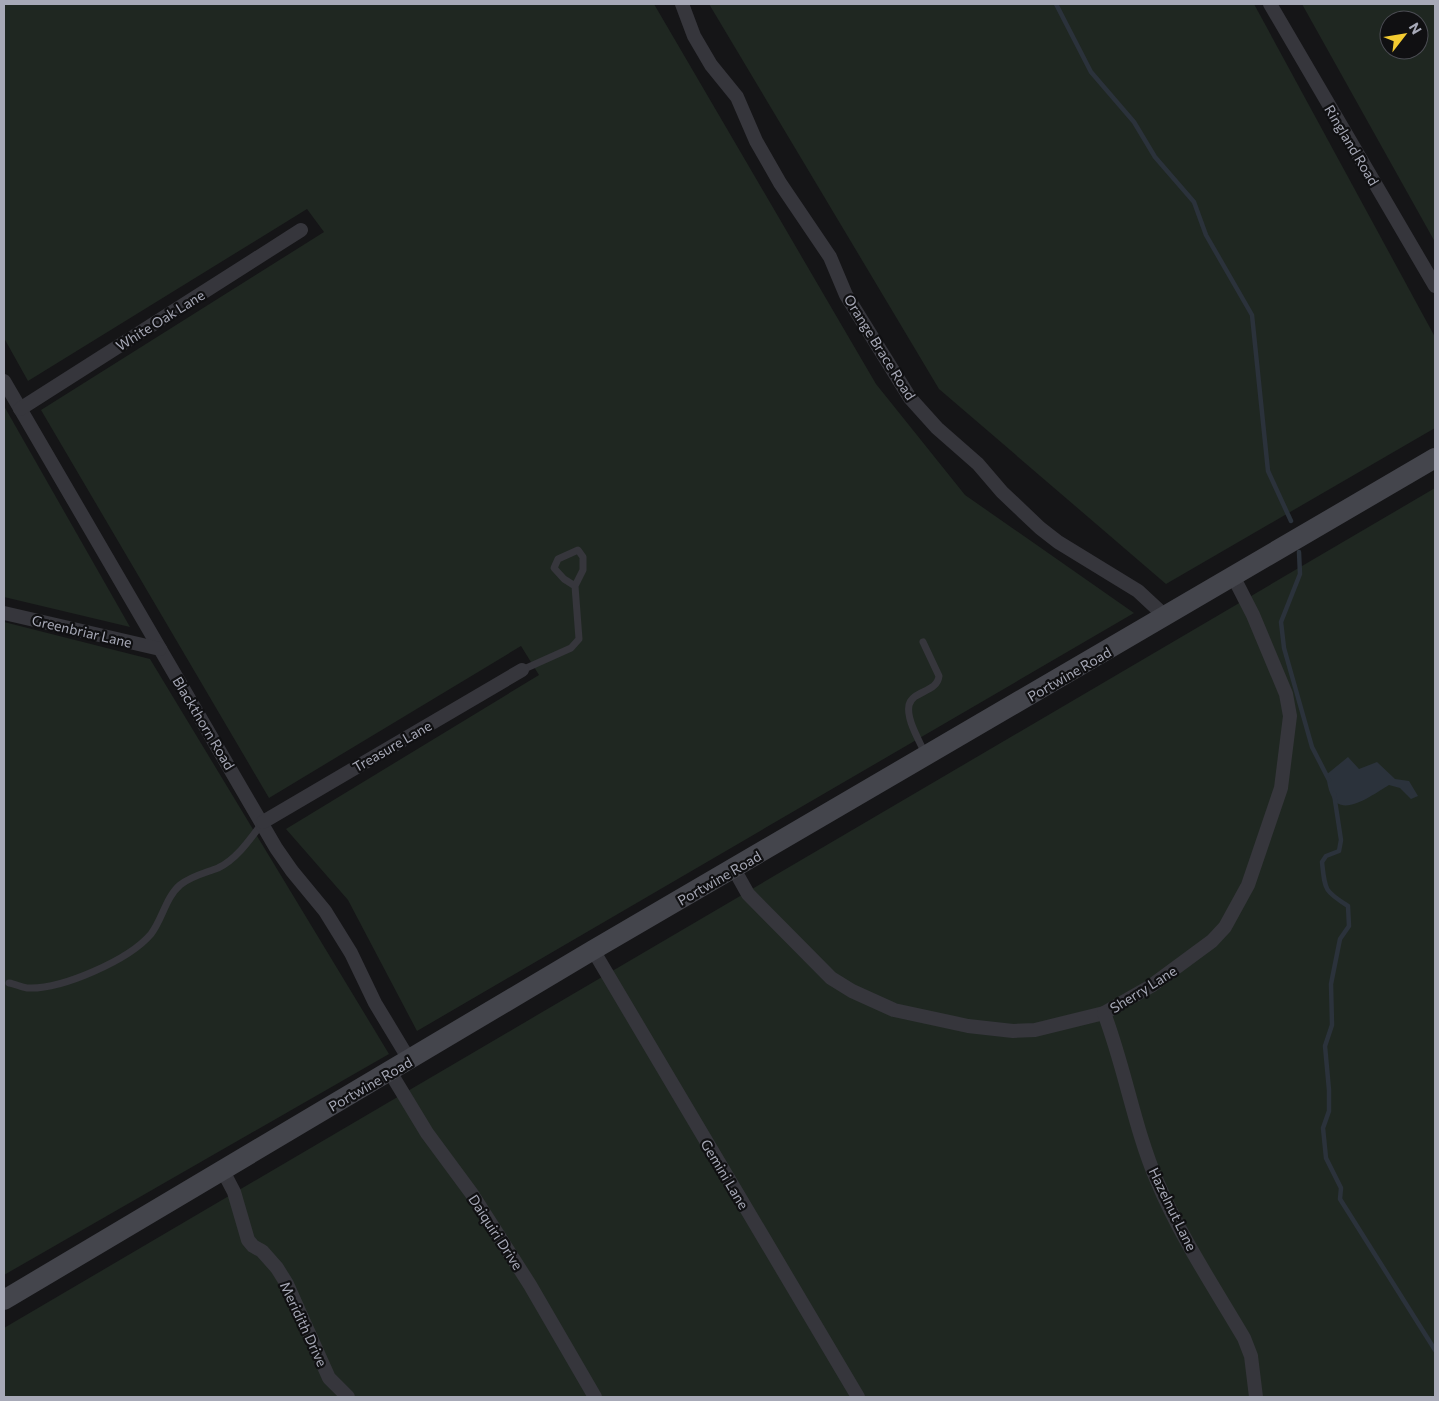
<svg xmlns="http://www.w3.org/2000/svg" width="1439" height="1401" viewBox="0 0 1439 1401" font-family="Commissioner,sans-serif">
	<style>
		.green { fill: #1f2721; fill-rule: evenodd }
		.water { fill: #2b323b }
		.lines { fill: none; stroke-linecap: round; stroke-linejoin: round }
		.stream { stroke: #2b323b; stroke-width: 4.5 }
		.lane { stroke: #36363c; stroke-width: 7 }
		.street { stroke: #36363c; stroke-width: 14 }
		.secondary { stroke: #44454c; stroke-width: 20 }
		.labels { text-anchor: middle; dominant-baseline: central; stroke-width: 4.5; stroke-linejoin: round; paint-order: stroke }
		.street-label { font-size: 14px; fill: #a7a9b7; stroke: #101012 }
	</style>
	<rect width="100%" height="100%" fill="#151517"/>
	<g class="green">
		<polygon points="4,4 654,4 876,384 965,495 1134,613 417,1031 348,900 286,829 539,675 521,646 269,798 41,410 324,232 307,209 28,381 4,338"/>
		<polygon points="709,4 1254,4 1435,337 1435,428 1166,584 939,389"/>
		<path d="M1302,4H1435V242ZM1389,20H1419V50H1389Z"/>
		<polygon points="4,406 130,627 4,597"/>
		<polygon points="1435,488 1435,1397 4,1397 4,1328"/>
		<polygon points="4,622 150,659 389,1054 4,1275"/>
	</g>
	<path class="water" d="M1348,757L1359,769L1377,762L1395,779L1409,781L1418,796L1411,799L1400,788L1389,785C1375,793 1341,820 1331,795C1328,789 1327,781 1326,775Z"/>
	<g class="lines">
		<g class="stream">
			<polyline points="1056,4 1091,72 1134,122 1155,157 1194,202 1206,235 1252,315 1268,471 1291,521"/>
			<polyline points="1299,552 1300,574 1281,622 1284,648 1312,747 1329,780"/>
			<path d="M1334,794L1341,840L1339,851L1326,856L1322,862C1325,890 1324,891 1348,906L1349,926L1340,939L1331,984L1332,1025L1325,1046L1329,1090V1111L1323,1128L1326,1158L1341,1188L1340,1199L1435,1350"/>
		</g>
		<g class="lane">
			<path d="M923,642L939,676C937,693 913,690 909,705C906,720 920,741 925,754"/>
			<polyline points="522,670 571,648 579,639 575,586 583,570 583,557 578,550 558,559 554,568 564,579 575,586"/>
			<path d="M9,983C15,984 21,987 27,988C61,990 129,960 151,934C162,920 166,897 180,885C191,876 205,873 218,868C237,859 251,838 263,822"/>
		</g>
		<g class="street">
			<polyline points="682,4 694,36 711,65 737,97 756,141 780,183 830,257 846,295 910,398 937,428 978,464 1002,492 1040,528 1058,542 1138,591 1166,617"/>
			<polyline points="1270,4 1435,286"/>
			<polyline points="4,381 276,848 292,871 325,911 351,953 375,1003 410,1061"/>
			<polyline points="20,409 301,230"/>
			<polyline points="4,613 160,649"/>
			<polyline points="263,822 522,670"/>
			<polyline points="734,869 748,894 831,978 852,991 894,1010 968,1026 1013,1031 1035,1030 1104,1013 1151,986 1212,941 1225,927 1248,885 1281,788 1290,716 1286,694 1253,615 1233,576"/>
			<polyline points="593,950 858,1397"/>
			<path d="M1104,1013C1125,1068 1134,1127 1157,1181C1180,1236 1214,1287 1244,1338L1251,1356L1256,1397"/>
			<polyline points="390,1072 427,1133 472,1194 530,1285 595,1397"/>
			<polyline points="223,1171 234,1192 248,1240 253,1246 262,1251 277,1268 287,1284 329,1378 348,1397"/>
		</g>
		<polyline class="secondary" points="4,1300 593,950 1435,458"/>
	</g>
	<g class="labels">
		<g class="street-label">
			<text transform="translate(1352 145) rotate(59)">Ringland Road</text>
			<text transform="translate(160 320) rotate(-32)">White Oak Lane</text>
			<text transform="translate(880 347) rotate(58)">Orange Brace Road</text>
			<text transform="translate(82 631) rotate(13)">Greenbriar Lane</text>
			<text transform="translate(1069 674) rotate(-30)">Portwine Road</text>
			<text transform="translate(204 723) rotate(59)">Blackthorn Road</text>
			<text transform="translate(392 746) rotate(-30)">Treasure Lane</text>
			<text transform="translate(719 878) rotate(-30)">Portwine Road</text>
			<text transform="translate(1143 989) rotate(-32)">Sherry Lane</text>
			<text transform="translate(370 1084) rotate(-30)">Portwine Road</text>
			<text transform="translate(725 1174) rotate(59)">Gemini Lane</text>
			<text transform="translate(1173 1209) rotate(64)">Hazelnut Lane</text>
			<text transform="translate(496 1232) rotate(57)">Daiquiri Drive</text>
			<text transform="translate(304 1324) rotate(65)">Meridith Drive</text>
		</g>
	</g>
	<rect width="1439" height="1401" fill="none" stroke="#a7a9b7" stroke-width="10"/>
	<g transform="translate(1404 35) rotate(59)"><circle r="24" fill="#101012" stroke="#4c4d54"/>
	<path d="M0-4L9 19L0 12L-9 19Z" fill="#f3cb31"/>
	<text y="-8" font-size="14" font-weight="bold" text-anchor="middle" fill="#a7a9b7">N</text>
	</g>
</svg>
